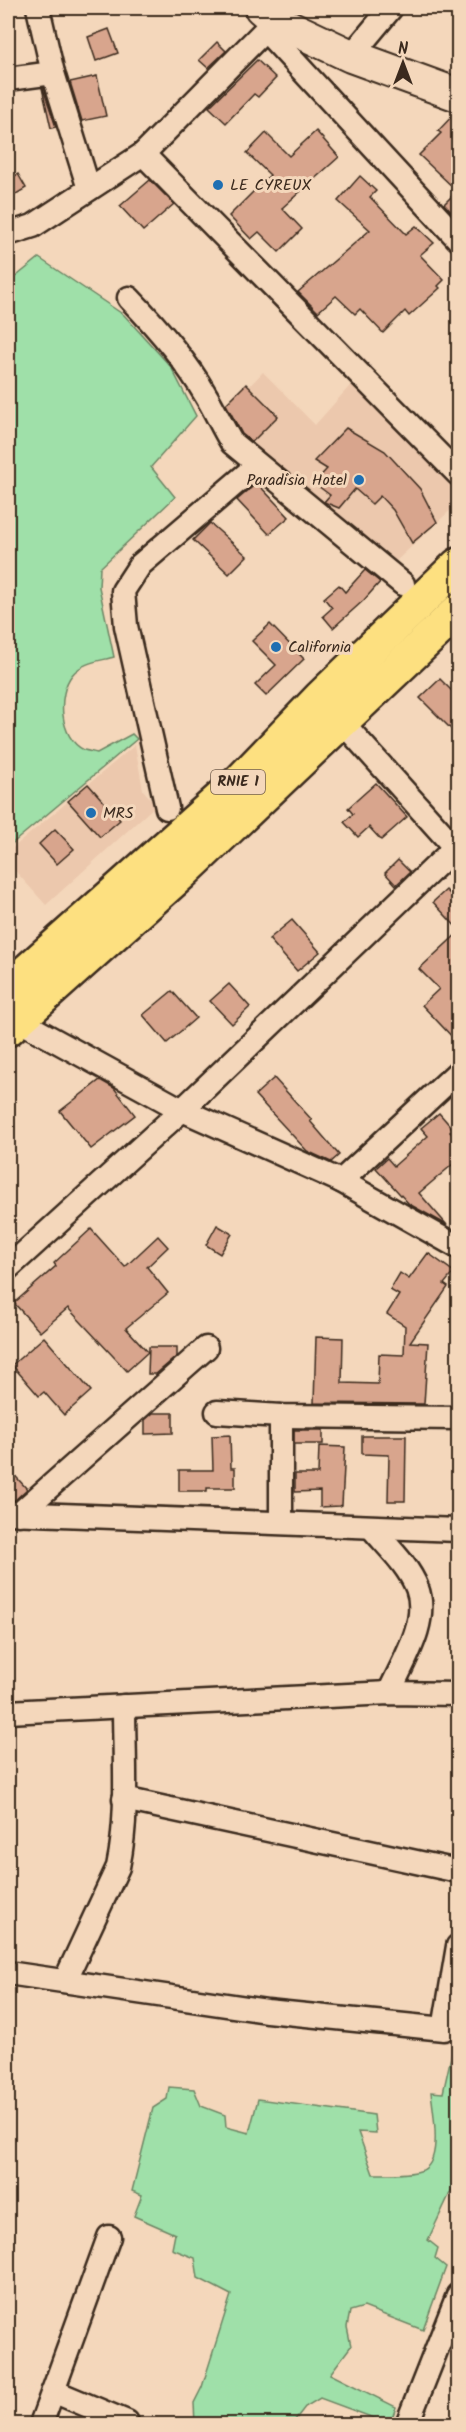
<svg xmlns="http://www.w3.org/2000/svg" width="466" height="2432" viewBox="0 0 466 2432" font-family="Kalam,sans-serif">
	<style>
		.built { fill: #ecc8ad }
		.green { fill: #9fe0a9; stroke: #6d8564; stroke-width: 1.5 }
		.building { fill: #d8a58d; stroke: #3b2a1e; stroke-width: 1.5 }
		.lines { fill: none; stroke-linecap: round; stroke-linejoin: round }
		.minor-casing { stroke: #3b2a1e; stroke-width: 27 }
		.secondary-casing { stroke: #3b2a1e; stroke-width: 36 }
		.trunk-casing { stroke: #3b2a1e; stroke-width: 38 }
		.minor { stroke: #f4d7bb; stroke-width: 22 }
		.secondary { stroke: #f4d7bb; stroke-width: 32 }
		.trunk { stroke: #fde080; stroke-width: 33 }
		.poi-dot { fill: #1f6fb2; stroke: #f4d7bb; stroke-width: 2 }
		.labels { text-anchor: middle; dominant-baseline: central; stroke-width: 6; stroke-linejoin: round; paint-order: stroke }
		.shield { fill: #f4d7bb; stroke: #725e4d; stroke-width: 1.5 }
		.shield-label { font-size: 15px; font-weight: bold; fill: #3b2a1e }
		.poi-label { font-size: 16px; fill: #3b2a1e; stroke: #f4d7bb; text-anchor: start }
	</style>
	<rect width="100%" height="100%" fill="#f4d7bb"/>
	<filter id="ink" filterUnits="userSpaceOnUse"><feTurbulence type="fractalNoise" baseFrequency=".0167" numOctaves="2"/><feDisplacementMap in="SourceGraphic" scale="12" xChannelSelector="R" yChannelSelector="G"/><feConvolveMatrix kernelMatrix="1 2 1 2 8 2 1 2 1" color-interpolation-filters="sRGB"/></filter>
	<g filter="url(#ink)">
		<g class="built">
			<polygon points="263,372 315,425 356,379 458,493 458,503 395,562 291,484 217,420"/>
			<polygon points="135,745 143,790 156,805 46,905 8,863 8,852"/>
		</g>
		<g class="green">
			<path d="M39,258L124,315L171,367L196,416L151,467L175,497L100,568L99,587L114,657C100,661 82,662 72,675C57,694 59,738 84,750C88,751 93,752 97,753L132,734L137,739L8,847V283Z"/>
			<path d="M454,2043H458V2176L428,2240L438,2248L435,2258L446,2267L423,2330L364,2307L350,2311L347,2327L351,2346L330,2374L396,2407L390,2424L320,2398L305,2407L292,2424H195L194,2403L202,2387L231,2295L198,2278L195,2258L172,2249L175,2234L134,2216L142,2195L132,2191L153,2108L167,2099L169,2087L194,2089L201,2106L225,2115L226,2127L249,2133L258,2099L374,2115L376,2133L358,2132L373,2174C387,2174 407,2175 420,2171C444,2165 433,2111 431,2092L443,2093Z"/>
		</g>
		<g class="building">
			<polygon points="109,29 118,53 96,61 88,37"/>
			<polygon points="217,42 226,51 208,68 199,60"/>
			<polygon points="257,60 276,78 258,97 254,94 226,123 209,107"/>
			<polygon points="97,76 106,116 82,121 70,82"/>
			<polygon points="42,88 43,88 56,127 51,128"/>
			<polygon points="456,112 459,113 459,220 444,204 457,191 419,155 441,133 438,131"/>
			<polygon points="316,131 339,157 282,208 302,229 279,252 259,232 251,239 229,216 270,175 247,153 266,133 289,156"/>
			<polygon points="18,174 26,188 8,199 8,180"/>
			<polygon points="360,176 376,191 370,197 406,234 416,226 434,243 420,255 444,280 438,286 440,288 409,316 405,311 383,333 360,309 355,314 336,296 318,312 298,292 370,230 338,201"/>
			<polygon points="150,180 174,204 143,231 120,206"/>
			<polygon points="246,384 278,416 252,442 242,434 226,404"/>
			<polygon points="346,428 385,451 420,489 437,522 412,543 393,510 380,496 372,504 355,489 339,508 324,502 330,495 314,483 327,469 314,461"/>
			<polygon points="257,483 289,517 269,534 237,500"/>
			<polygon points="210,523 247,556 229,574 193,540"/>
			<polygon points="365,570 380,582 364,600 333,628 323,616 332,608 324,598 339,585 345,592"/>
			<polygon points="270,624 304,659 266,696 255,685 276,665 252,641"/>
			<polygon points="440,679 459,698 459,737 420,698"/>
			<polygon points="376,783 407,817 381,840 369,827 358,837 344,822 353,814 348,808"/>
			<polygon points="88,784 120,820 100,837 68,801"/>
			<polygon points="55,829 74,849 57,864 39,844"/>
			<polygon points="398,860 410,872 396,885 385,873"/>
			<polygon points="459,886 459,930 433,902 446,890 450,894"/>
			<polygon points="292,920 320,952 297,971 269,939"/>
			<polygon points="459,932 459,1044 422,1005 439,989 419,969"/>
			<polygon points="229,984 250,1007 232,1024 210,1001"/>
			<polygon points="172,991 196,1018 167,1043 143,1015"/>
			<polygon points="274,1078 312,1120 310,1121 339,1155 331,1162 307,1151 255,1095"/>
			<polygon points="100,1080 114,1088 135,1115 91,1149 60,1111"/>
			<polygon points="439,1113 453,1129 450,1132 459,1141 459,1159 419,1193 447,1225 409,1204 376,1168 387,1158 394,1166 428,1136 421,1128"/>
			<polygon points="217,1225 232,1234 220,1254 206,1245"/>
			<polygon points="91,1229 125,1267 158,1236 168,1247 147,1267 168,1293 126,1328 148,1352 127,1371 68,1308 40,1332 14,1303 56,1266 54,1263"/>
			<polygon points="428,1253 454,1272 444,1284 448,1287 410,1342 428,1343 424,1404 314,1403 316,1337 343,1338 342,1383 378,1384 379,1354 404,1355 405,1326 387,1314 399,1295 390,1290 400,1273 409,1279"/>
			<polygon points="44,1337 91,1391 64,1415 44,1392 39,1396 12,1365"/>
			<polygon points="149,1347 177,1347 177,1356 156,1374 148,1374"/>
			<polygon points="153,1413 173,1413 173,1433 145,1434 145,1420"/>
			<rect x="294" y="1430" width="29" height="14"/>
			<polygon points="230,1435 231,1468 235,1468 235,1488 207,1488 207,1491 179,1491 179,1470 213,1470 212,1436"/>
			<polygon points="362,1436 406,1436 405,1501 388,1501 389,1455 362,1454"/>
			<polygon points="319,1446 345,1447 342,1505 340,1506 320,1507 320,1491 295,1492 295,1474 318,1474"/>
			<polygon points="8,1468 27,1489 15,1500 8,1500"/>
		</g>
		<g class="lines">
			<g class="minor-casing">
				<g id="minor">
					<polyline points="38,8 53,73 89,189"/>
					<polyline points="266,31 458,239"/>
					<polyline points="351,56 391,8"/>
					<polyline points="8,79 53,73"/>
					<polyline points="143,154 458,474"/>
					<polyline points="8,234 33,226 143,154 275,20"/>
					<path d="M129,298C157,327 185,359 205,394C215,410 222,427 232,443L403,584"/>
					<polyline points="343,723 458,851"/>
					<polyline points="167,808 126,626 123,591 140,565 257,465"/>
					<polyline points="18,1020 182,1110 341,1181 458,1247"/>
					<polyline points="341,1181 458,1072"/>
					<polyline points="8,1268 182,1110 458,845"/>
					<polyline points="217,1412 281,1416 458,1418"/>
					<polyline points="281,1416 281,1522"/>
					<polyline points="8,1513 458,1530"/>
					<polyline points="19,1514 206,1348"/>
					<path d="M372,1528C387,1546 408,1565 417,1588C430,1622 402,1663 389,1693"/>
					<polyline points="8,1712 389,1693 458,1694"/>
					<polyline points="124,1799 458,1871"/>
					<polyline points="8,1973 267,2011 444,2029 458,1946"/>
					<path d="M65,1981L118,1867C129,1815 124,1759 124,1706"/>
					<polyline points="53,2391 127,2422"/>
					<polyline points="41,2424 109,2237"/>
					<polyline points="407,2424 458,2295"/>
				</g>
			</g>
			<g class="secondary-casing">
				<polyline id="secondary" points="261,8 275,20 351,56 458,95"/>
			</g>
			<g class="trunk-casing">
				<g id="trunk">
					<polyline points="8,988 241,780 320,698 458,565"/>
					<polyline points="8,1029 181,874 458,611"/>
				</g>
			</g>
			<use href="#minor" class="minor"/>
			<use href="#secondary" class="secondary"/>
			<use href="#trunk" class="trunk"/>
		</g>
	</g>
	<g class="poi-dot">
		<circle cx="218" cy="185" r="6"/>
		<circle cx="359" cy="480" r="6"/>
		<circle cx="276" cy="647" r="6"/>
		<circle cx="91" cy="813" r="6"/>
	</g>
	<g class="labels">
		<rect class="shield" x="211" y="770" width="54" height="24" rx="4.5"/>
		<g class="shield-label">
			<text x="238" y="782">RNIE 1</text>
		</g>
		<g class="poi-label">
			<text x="230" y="185">LE CYREUX</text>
			<text x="347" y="480" text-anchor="end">Paradisia Hotel</text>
			<text x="288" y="647">California</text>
			<text x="103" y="813">MRS</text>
		</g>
	</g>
	<rect width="466" height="2432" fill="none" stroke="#f4d7bb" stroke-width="30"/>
	<rect x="15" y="15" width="436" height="2402" fill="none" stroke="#3b2a1e" stroke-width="2" filter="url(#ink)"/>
	<g transform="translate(403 63)" stroke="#f4d7bb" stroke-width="4.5" paint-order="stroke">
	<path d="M0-4.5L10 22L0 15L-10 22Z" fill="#3b2a1e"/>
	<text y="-9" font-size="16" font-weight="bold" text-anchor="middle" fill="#3b2a1e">N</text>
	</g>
</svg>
